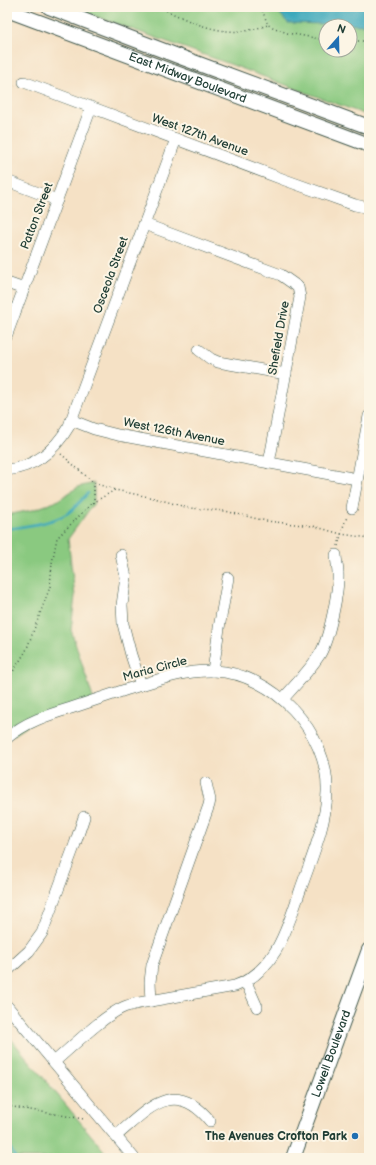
<svg xmlns="http://www.w3.org/2000/svg" width="376" height="1165" viewBox="0 0 376 1165" font-family="'Balsamiq Sans',sans-serif">
	<style>
		.green { fill: #8ac980; stroke: #54835a; fill-rule: evenodd }
		.water { fill: #3da9bc; stroke: #2e7378 }
		.lines { fill: none; stroke-linecap: round; stroke-linejoin: round }
		.stream { stroke: #3da9bc; stroke-width: 2.5 }
		.minor-casing { stroke: #3f564a; stroke-width: 12 }
		.major-casing { stroke: #3f564a; stroke-width: 16 }
		.path { stroke: #3f564a; stroke-width: 1.5; stroke-dasharray: 1 3; stroke-linecap: butt }
		.minor { stroke: #fff; stroke-width: 11 }
		.major { stroke: #fff; stroke-width: 14 }
		.poi-dot { fill: #1f6fb2; stroke: #fcf5e5; stroke-width: 1.5 }
		.labels { text-anchor: middle; dominant-baseline: central; stroke-width: 4; stroke-linejoin: round; paint-order: stroke }
		.street-label { font-size: 12px; fill: #1f3d34; stroke: #fcf5e5 }
		.poi-label { font-size: 12px; font-weight: bold; fill: #1f3d34; stroke: #fcf5e5; text-anchor: end }
	</style>
	<rect width="100%" height="100%" fill="#fcf5e5"/>
	<filter id="ink" filterUnits="userSpaceOnUse"><feTurbulence type="fractalNoise" baseFrequency=".025" numOctaves="2"/><feDisplacementMap in="SourceGraphic" scale="8" xChannelSelector="R" yChannelSelector="G"/><feConvolveMatrix kernelMatrix="1 2 1 2 8 2 1 2 1" color-interpolation-filters="sRGB"/></filter>
	<filter id="wash" filterUnits="userSpaceOnUse"><feTurbulence type="fractalNoise" baseFrequency=".012" numOctaves="4" result="noise"/><feDisplacementMap in="SourceGraphic" scale="16" xChannelSelector="R" yChannelSelector="G"/><feGaussianBlur stdDeviation="0.9" result="paint"/><feColorMatrix in="noise" values="0 0 0 0 0 0 0 0 0 0 0 0 0 0 0 0 0 1.4 0 .05"/><feComposite in="paint" operator="in"/></filter>
	<g filter="url(#wash)">
		<rect width="100%" height="100%" fill="#f5e1c5"/>
		<g class="green">
			<path d="M69,7H369V116L227,63ZM326,26H350V50H326Z"/>
			<polygon points="94,483 94,503 68,539 75,596 71,630 94,701 39,718 7,739 7,515 32,510 55,502 78,487"/>
			<polygon points="7,1034 110,1158 7,1158"/>
		</g>
		<polygon class="water" points="274,7 369,7 369,25 288,23"/>
		<g class="lines">
			<g class="stream">
				<path d="M7,529C27,526 50,524 68,513C75,508 82,500 88,493"/>
				<polyline points="7,1141 15,1158"/>
			</g>
		</g>
	</g>
	<g filter="url(#ink)">
		<g class="lines">
			<g class="minor-casing">
				<g id="minor">
					<polyline points="24,82 285,180 355,205 369,208"/>
					<polyline points="7,181 57,200"/>
					<polyline points="144,224 281,275 298,287 300,297 269,463"/>
					<polyline points="7,283 24,289"/>
					<polyline points="7,334 91,108"/>
					<polyline points="199,350 211,359 218,362 286,374"/>
					<polyline points="71,420 94,429 118,435 357,479"/>
					<path d="M7,470C35,467 55,450 69,426L176,139"/>
					<polyline points="352,508 369,416"/>
					<polyline points="121,555 126,577 122,605 123,624 131,655 141,685"/>
					<polyline points="213,671 219,628 228,578"/>
					<path d="M283,699C295,685 310,670 320,654C329,639 339,591 338,573C338,567 336,561 336,555"/>
					<path d="M7,738C25,722 48,715 71,708C89,702 107,696 125,690C154,681 183,670 214,671C273,673 329,732 327,792C326,826 311,859 300,891C287,928 276,971 235,986L139,1003C134,1004 129,1005 124,1007C103,1016 73,1046 54,1062"/>
					<polyline points="7,971 29,951 42,933 75,844 84,817"/>
					<polyline points="246,982 257,1007"/>
					<polyline points="151,1001 150,982 152,965 209,805 210,800 206,783"/>
					<polyline points="7,1006 134,1158"/>
					<path d="M116,1136C148,1109 174,1077 210,1121"/>
				</g>
			</g>
			<g class="major-casing">
				<g id="major">
					<polyline points="49,7 183,58 369,127"/>
					<path id="s1" d="M7,10L369,145"/>
					<path id="s2" d="M293,1158L369,950"/>
				</g>
			</g>
			<g class="path">
				<path d="M159,7C187,20 213,34 244,31C252,30 261,27 268,25"/>
				<polyline points="261,7 268,25 287,33 326,40"/>
				<polyline points="350,41 369,41"/>
				<polyline points="7,87 15,86"/>
				<polyline points="61,454 94,483 115,490"/>
				<polyline points="94,503 94,483"/>
				<polyline points="338,546 344,524 347,517"/>
				<polyline points="7,681 26,651 50,587 52,563 57,538 91,504 115,490 154,498 189,508 225,511 266,521 313,526 341,534 369,538"/>
				<polyline points="7,1106 84,1119"/>
			</g>
			<use href="#minor" class="minor"/>
			<use href="#major" class="major"/>
		</g>
	</g>
	<circle class="poi-dot" cx="355" cy="1136" r="4"/>
	<g class="labels">
		<g class="street-label">
			<text stroke="none"><textPath href="#s1" startOffset="193">East Midway Boulevard</textPath></text>
			<text transform="translate(200 135) rotate(20)">West 127th Avenue</text>
			<text transform="translate(37 216) rotate(-69)">Patton Street</text>
			<text transform="translate(111 275) rotate(-70)">Osceola Street</text>
			<text transform="translate(279 338) rotate(-80)">Shefield Drive</text>
			<text transform="translate(174 432) rotate(11)">West 126th Avenue</text>
			<text transform="translate(155 669) rotate(-15)">Maria Circle</text>
			<text stroke="none"><textPath href="#s2" startOffset="111">Lowell Boulevard</textPath></text>
		</g>
		<g class="poi-label">
			<text x="347" y="1136">The Avenues Crofton Park</text>
		</g>
	</g>
	<rect width="376" height="1165" fill="none" stroke="#fcf5e5" stroke-width="24"/>
	<g transform="translate(338 38) rotate(20)"><circle r="19" fill="#fcf5e5" stroke="#a4ab9e"/>
	<path d="M0-3L7 15L0 10L-7 15Z" fill="#1f6fb2"/>
	<text y="-6" font-size="11" font-weight="bold" text-anchor="middle" fill="#1f3d34">N</text>
	</g>
</svg>
